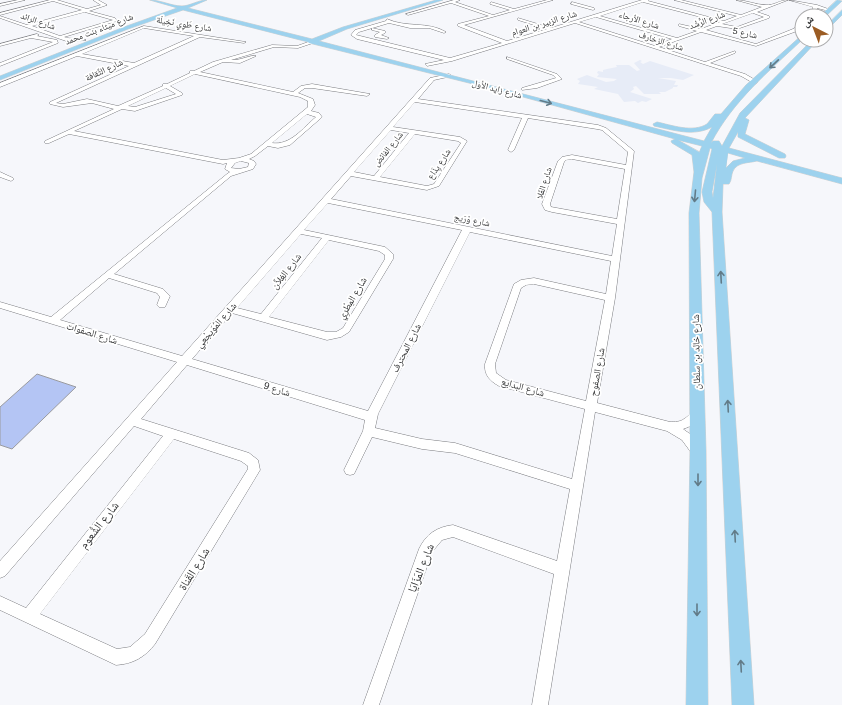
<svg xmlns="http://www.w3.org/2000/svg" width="842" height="705" viewBox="0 0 842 705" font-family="Helvetica,'Noto Naskh Arabic',sans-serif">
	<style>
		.built { fill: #e7ecf7 }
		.building { fill: #b4c5f4; stroke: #9a9b9f }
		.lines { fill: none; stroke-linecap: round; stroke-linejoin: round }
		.minor-casing { stroke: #7b7c80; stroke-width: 1 }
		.major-casing { stroke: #d2d2d2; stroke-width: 1 }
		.minor { fill: #fff; fill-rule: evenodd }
		.major { fill: #9dd2ee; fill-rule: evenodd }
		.oneway { stroke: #627b88 }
		.labels { text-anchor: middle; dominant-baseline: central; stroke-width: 3.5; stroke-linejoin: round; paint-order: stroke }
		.far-street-label { font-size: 9px; fill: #323334; stroke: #fff }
		.street-label { font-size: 10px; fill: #323334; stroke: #fff }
		.near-street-label { font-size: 12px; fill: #323334; stroke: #fff }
	</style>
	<rect width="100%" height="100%" fill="#f6f7fb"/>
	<polygon class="built" points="640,60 642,61 640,62 643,64 650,61 694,75 683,80 671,78 658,78 676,81 674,85 678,85 677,87 673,87 673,88 665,92 659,92 661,94 644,94 636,86 633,87 634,89 630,92 652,99 646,102 642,101 638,103 635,101 624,102 618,94 594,89 598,87 578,84 580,81 577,79 587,75 606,82 614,81 617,79 597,77 599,74 597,73 598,71 603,72 603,70 607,69 617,67 616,65 629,65 637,71 640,70 634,63"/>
	<polygon class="building" points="37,374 76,387 12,449 0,445 0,407"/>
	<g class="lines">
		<g class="minor-casing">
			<g id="minor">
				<polygon points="18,0 25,0 0,6 0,4"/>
				<path d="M50,0H57L87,9L101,5L93,0H98L107,5L89,11L115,18L117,21L64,37C71,40 80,37 86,40L69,42L0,18V16L27,25L82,10L53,1L0,15V13ZM85,12L113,20L60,36L32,26Z"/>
				<path d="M454,0H460L455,2L493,15L510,10L490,4L491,2L514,9L547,0H553L464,25L507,41L547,29L518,20V18L551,28L642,0H649L648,1L724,21L737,16L674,0H681L741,15L762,7L736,0C746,0 756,5 766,5C773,6 780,0 788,0L757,12L769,16V18L737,29L717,26L706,30L756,44L793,29L802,23V26L797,31L756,46L701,32L659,47L705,62L735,51V53L710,63L745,74L757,81L758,82L755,84L741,76L575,23L452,61L427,66L425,64L444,60L357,39L351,35L355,30L386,21L387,19C406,28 428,21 446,32L444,33L429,28H410L389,23L359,32L356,35L450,58L502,43L458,26V24L489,16L451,3L408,15L406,14ZM643,2L720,22L701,29L679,24V26L697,31L677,38L600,16ZM753,13L764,17L737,27L722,24ZM596,17L672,39L655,46L579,22Z"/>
				<polygon points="789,0 817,5 831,10 829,11 817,8 818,11 813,16 809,16 815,10 812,8 813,7"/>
				<polygon points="572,2 594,8 595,9 593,10 571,4"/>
				<path d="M144,26L246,42L244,43L200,37L56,103L63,104L87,99L118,106L163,86V84H167L190,73V71H194L213,62L272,45L297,46L311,41L313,43L298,48L274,47L231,60C240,61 252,54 256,56L240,63L223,62L200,72L293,92L301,86L312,84L370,94L367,96L312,88H305L298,93L313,99L315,105L311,111L319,113L322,117L321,118L290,145L278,148L268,146L255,156L249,159L254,161L256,164L253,169L231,176L114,274L163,289L170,296L165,307H159L157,305L160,297L157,293L109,278L60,320L182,356L430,78L449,74L452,76L434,80L418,99L598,125L606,128L634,151L615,298L597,403L670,422C675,422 680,422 684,419C690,416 692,408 701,411L703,414C698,422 692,426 683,429L690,434L703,451L701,455L697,456L693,455L682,440L667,431L595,412L548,705H532L554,574L453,537L442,540L432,552L379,705H363L419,549C426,534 437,527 453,525L557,561L570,489L455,453L422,449L372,437L354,474L350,475L346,474L344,470L363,431L365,420L187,365L141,419L249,453L258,460L260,470L155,644C145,657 133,664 116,665L0,610V596L26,608L163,436L134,426L5,576L0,578V561L177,362L0,308V302L51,317L227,174L230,172L225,169L227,163L223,164L69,134L49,143H45V141L114,109L92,103L63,107L50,104V102L129,66L77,56L0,87V83ZM144,28L194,36L134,63L82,54ZM195,74L300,97L308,101V107L251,154L239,158L223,160L74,131L122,109L135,111L182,95V93L170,86ZM166,88L176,94L135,107L128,106ZM415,102L522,118L508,150L511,152L514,150L528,118L597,129L602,130L628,152L626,165L572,155L562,157L558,161L542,204L545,210L552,212L617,224L612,256L331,199L351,176L427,190L439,186L467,141L460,137L393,127ZM307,114L316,117C303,128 290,146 272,143ZM391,130L409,133L374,176L354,172ZM415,134L458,141L461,143L434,184L427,186L380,177ZM572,159L625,169L617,219L551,207L550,204L564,162L566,160ZM241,161L249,163L248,167L239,169L231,168L235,163ZM328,203L462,230L368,411L192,359L232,313L327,340L341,337L349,332L393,259V254L385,247L304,230ZM470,232L611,261L606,294L534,278L521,280L514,284L485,364C484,375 490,381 499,386L585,409L572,479L455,443L422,439L375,428L378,414ZM301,234L322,238L261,314L237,308ZM329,240L379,251L385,255V259L343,328L336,332H327L269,317ZM534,284L605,300L586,401L506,380L496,373L495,364L521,288L526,285ZM174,439L241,461L248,466V469L145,634L130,647L117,649L40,614Z"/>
				<polygon points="372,28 385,31 385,33 381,35 389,38 387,39 375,37 375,35 380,32 372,30"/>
				<polygon points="37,34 39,35 37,36 57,40 58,43 0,66 0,63 53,42 31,38 0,46 0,44"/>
				<polygon points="507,57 557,74 562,79 537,88 522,90 522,88 556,78 553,75 507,59"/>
				<polygon points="0,172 13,178 14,179 11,181 0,177"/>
			</g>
		</g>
		<g class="major-casing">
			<g id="major">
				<path d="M150,0C161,0 171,6 182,6C190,6 198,0 207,0L188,8L312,39L343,27L436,0H443L347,29L319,41L704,141L712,127C694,137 673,130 654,126L653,124L657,122C671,125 693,133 707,124C710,121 712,117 715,114H721L746,85L802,35V40C768,72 733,101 711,143L713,141H719L722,146L740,113L812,40H818L745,118L749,120L745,134L785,154L786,156L785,158H779L738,137V132L729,148L842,178V184L757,161C749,163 737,162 733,171C731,175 732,180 729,184H723L722,212L754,705H732L712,212L704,202L702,192L712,149L710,148L702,178L699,213L706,451L708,705H686L690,451L689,213L694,172L692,155L672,143L671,141L675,139L505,92L309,43L308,42L183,10L128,29L0,80V76L124,27L177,8ZM678,140L702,146L699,153V152ZM728,153L745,158L733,161L726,168ZM717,164L713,198L712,192Z"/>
				<polygon points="837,0 842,1 826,16 820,16"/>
				<polygon points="842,10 842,15 826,31 826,26"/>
			</g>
		</g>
		<use href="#minor" class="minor"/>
		<use href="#major" class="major"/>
	</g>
	<defs><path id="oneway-shaft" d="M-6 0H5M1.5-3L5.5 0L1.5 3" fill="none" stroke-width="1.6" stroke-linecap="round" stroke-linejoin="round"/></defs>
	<g class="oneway">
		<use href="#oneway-shaft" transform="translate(774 64) rotate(137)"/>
		<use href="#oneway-shaft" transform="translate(546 102) rotate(15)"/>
		<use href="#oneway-shaft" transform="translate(695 196) rotate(95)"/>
		<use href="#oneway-shaft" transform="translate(721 277) rotate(-93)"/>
		<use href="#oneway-shaft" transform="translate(728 406) rotate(-93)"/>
		<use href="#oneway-shaft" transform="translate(698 480) rotate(90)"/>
		<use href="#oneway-shaft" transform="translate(735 536) rotate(-93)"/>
		<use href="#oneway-shaft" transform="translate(697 610) rotate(90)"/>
		<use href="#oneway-shaft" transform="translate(741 666) rotate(-93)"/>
	</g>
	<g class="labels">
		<g class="far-street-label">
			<text transform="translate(639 20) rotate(17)">شارع الأرجاء</text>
			<text transform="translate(707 20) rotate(-20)">شارع الرُّشْد</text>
			<text transform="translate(38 21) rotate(19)">شارع الرائد</text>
			<text transform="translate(544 23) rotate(-17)">شارع الزبير بن العوام</text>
			<text transform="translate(184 24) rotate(9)">شارع طَوِي نَخِيلَة</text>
			<text transform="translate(99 29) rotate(-21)">شارع ميثاء بنت محمد</text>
			<text transform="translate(745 33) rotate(11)">شارع 5</text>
			<text transform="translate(661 41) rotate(17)">شارع الزخارف</text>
			<text transform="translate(104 70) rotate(-25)">شارع الثَّقافة</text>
			<text transform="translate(497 89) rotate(15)">شارع زايد الأول</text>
			<text transform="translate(388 149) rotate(-51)">شارع الفائض</text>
			<text transform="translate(439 164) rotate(-56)">شارع يِذَاع</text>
			<text transform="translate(544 183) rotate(-72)">شارع الفَلا</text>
			<text transform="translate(472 220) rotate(11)">شارع وْرَيج</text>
		</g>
		<g class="street-label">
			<text transform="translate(286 271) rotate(-52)">شارع الغِلاَّن</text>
			<text transform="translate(352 298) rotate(-59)">شارع المِطْرِي</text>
			<text transform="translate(216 325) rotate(-49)">شارع المُوَيجْعِي</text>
			<text transform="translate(92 333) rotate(17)">شارع الصفوات</text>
			<text transform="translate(406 348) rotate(-63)">شارع المحترف</text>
			<text transform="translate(696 352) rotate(-91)">شارع خالِد بن سلطان</text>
			<text transform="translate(597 372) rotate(-80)">شارع الصفوح</text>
			<text transform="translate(523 387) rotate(16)">شارع البدايع</text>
			<text transform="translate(277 389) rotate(17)">شارع 9</text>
		</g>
		<g class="near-street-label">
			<text transform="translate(99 525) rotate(-52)">شارع الشُّعوم</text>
			<text transform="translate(421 568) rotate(-68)">شارع المَزَايَا</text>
			<text transform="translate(194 569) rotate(-58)">شارع القَناة</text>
		</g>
	</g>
	<g transform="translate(814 28) rotate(318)"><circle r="19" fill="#ffffff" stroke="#adadae"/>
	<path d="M0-3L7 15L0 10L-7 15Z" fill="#9b5c24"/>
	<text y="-6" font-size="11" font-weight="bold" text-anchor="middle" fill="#323334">ش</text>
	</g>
</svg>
